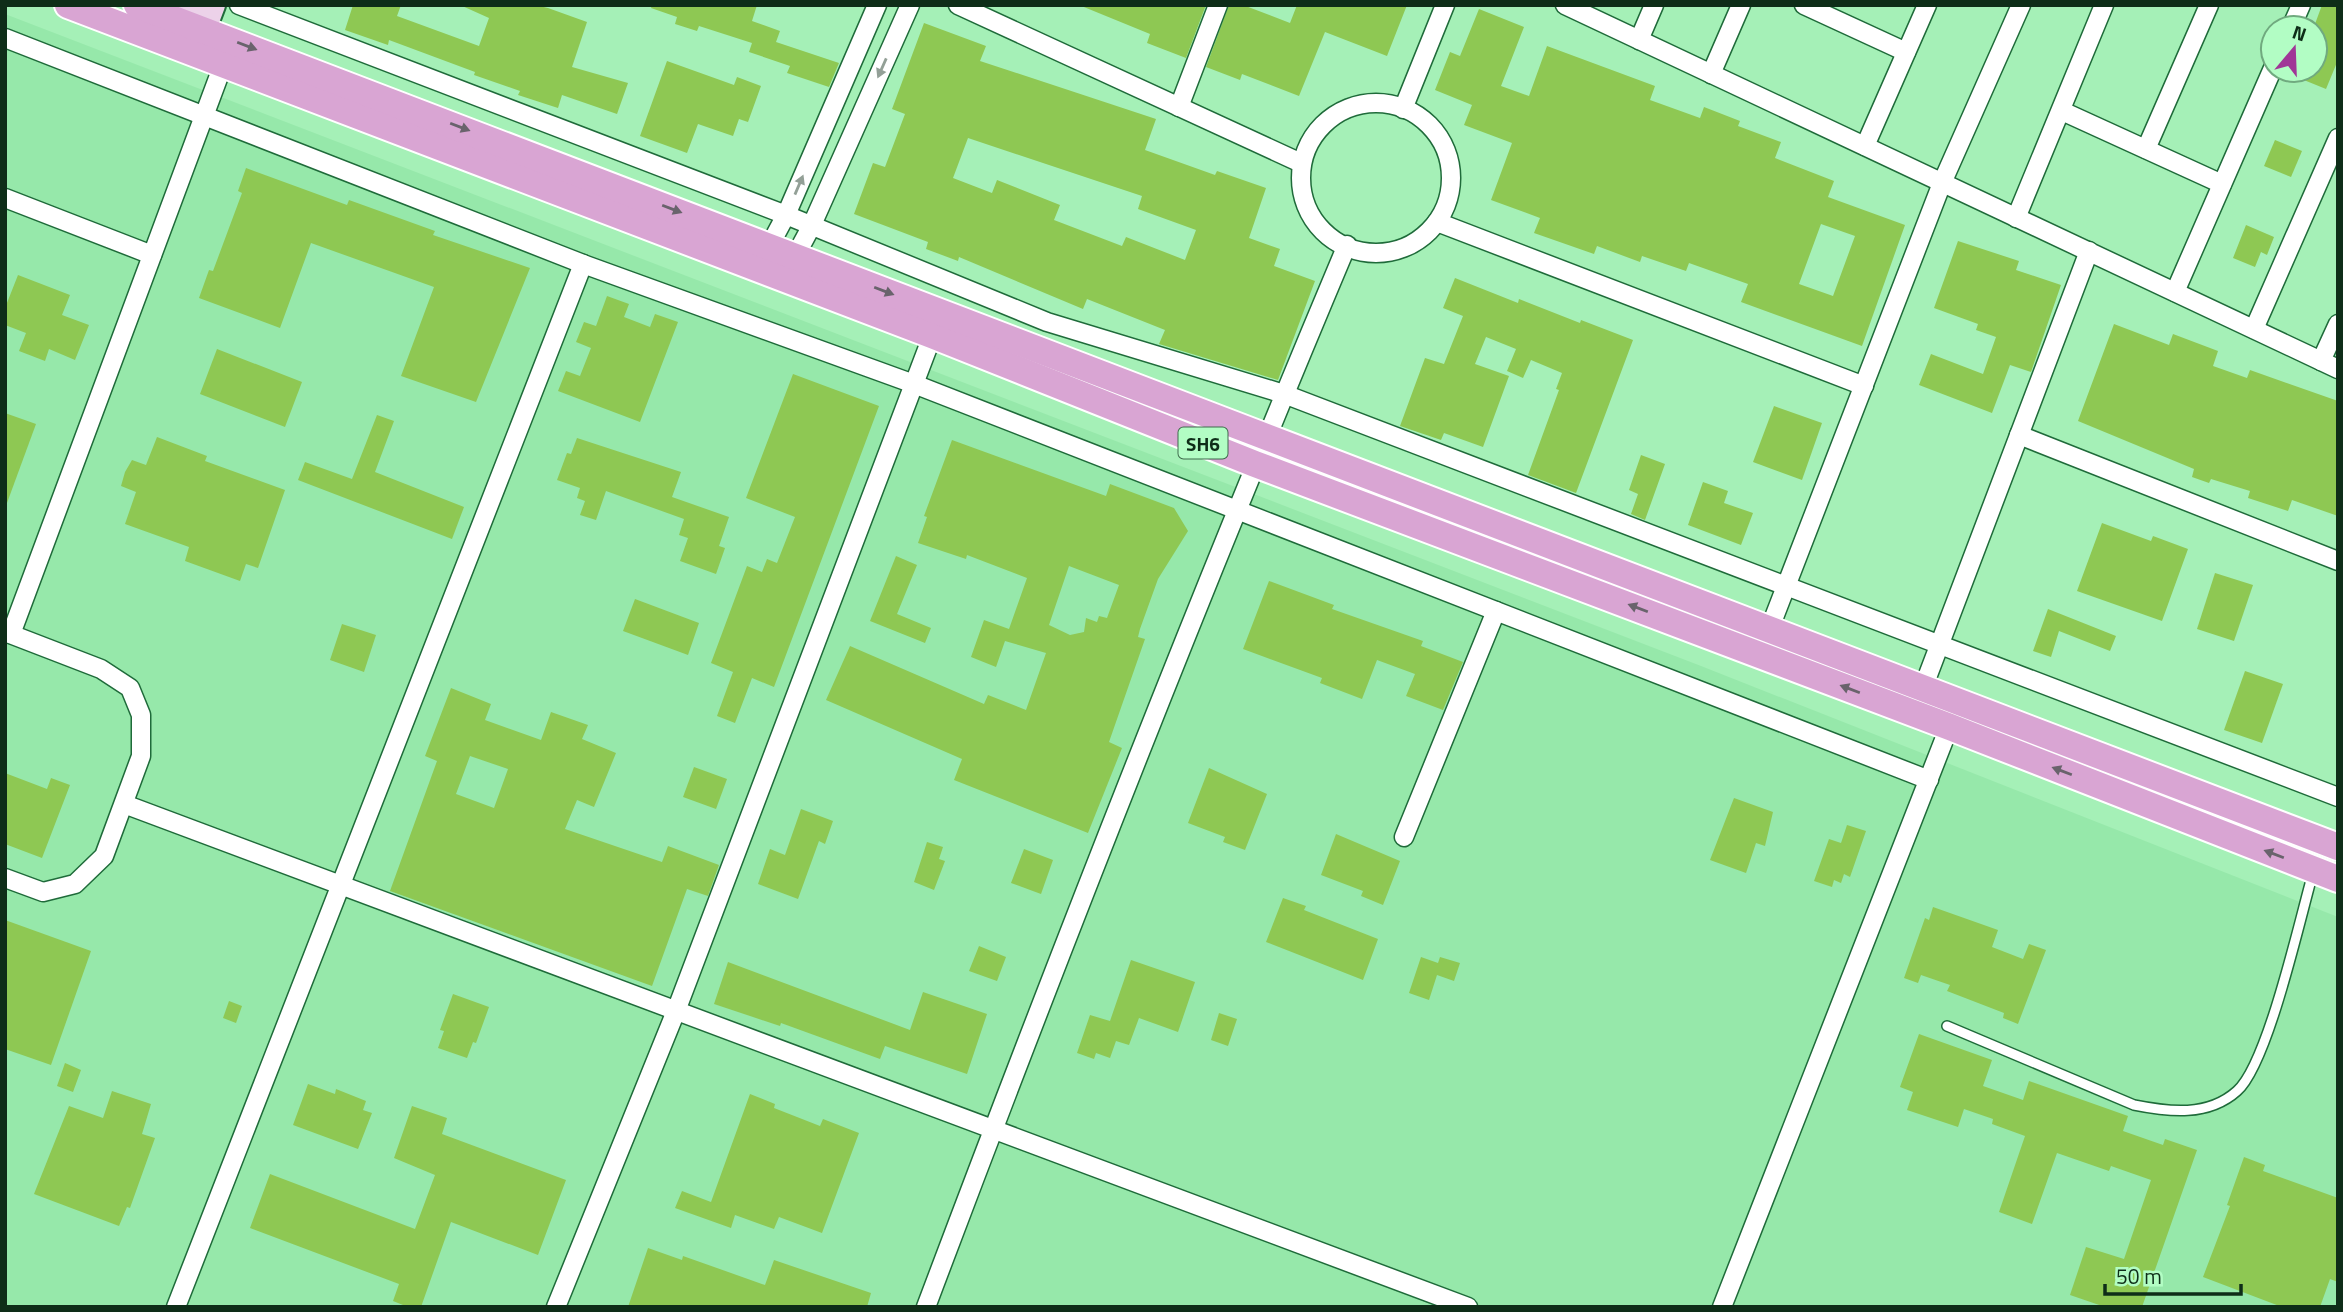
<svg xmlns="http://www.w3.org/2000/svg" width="2343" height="1312" viewBox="0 0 2343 1312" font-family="'Titillium Web',sans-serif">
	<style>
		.built { fill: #96e8aa }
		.building { fill: #8ec853; fill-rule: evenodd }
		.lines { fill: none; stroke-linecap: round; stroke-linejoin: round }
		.lane-casing { stroke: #1f6b3a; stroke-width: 12 }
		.street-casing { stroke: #1f6b3a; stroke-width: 21 }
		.secondary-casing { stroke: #1f6b3a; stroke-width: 28 }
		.primary-casing { stroke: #fff; stroke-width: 30 }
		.lane { stroke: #fff; stroke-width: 9 }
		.street { stroke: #fff; stroke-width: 18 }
		.secondary { stroke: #ecd2e9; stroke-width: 24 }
		.primary { stroke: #d9a5d3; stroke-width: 26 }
		.oneway { fill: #69636c }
		.oneway2 { fill: #93a097 }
		.labels { text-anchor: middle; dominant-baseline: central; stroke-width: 7; stroke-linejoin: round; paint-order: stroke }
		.shield { fill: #b2fdc4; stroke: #3f6b4c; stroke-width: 2 }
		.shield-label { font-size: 19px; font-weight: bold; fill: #0e2d18 }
	</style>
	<rect width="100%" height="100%" fill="#a5f0b7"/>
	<polygon class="built" points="5,14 1701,666 2338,917 2338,1307 5,1307"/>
	<g class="building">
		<polygon points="353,5 401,5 397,16 479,46 489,18 460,5 535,5 548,8 587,22 572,67 628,83 617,114 562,95 558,108 518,95 520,91 474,75 475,72 389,40 388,45 345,30"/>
		<polygon points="652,5 757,5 752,21 780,31 776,42 839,63 829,87 787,73 790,66 749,52 752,43 699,26 697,31 675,24 677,17 651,8"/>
		<polygon points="1079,5 1206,5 1186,58 1147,43 1150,34"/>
		<polygon points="1229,5 1243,5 1290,23 1297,5 1407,5 1387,56 1325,32 1299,96 1242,74 1240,80 1206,67"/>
		<polygon points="2322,5 2338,5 2338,60 2326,89 2284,72 2315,70 2315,24"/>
		<path d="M1479,9L1524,27L1501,86L1529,96L1547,46L1655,86L1650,100L1700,118L1704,107L1740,121L1738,126L1781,142L1775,158L1834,181L1828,197L1905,225L1862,346L1741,302L1748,284L1689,263L1686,271L1642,256L1640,262L1597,246L1594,254L1534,233L1540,218L1491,200L1512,143L1464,125L1472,105L1435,90L1450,52L1460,56ZM1821,224L1855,236L1833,296L1799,284Z"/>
		<path d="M924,23L986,46L980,61L1156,119L1145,150L1215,175L1217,171L1266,188L1249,238L1280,249L1274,266L1315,281L1278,380L1159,344L1165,330L1087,299L1083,309L959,257L958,261L926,249L928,242L854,214L873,163L885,167L905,114L892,109ZM968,138L1142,196L1138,209L1196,230L1185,260L1126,237L1122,246L1054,220L1060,205L997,180L992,193L953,178Z"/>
		<polygon points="667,61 734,85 737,77 761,86 748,122 739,119 733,136 698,124 687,153 640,136"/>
		<polygon points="2275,140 2302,151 2291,177 2264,166"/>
		<polygon points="246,168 347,205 349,200 435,231 433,235 530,268 476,402 401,376 434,287 311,243 280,328 199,298 209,270 213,271 242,193 238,191"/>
		<polygon points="2246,225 2274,237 2267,255 2261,252 2255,267 2233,258"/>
		<polygon points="1958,241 2019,261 2016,270 2061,285 2031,372 2010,365 1992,413 1919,385 1931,354 1983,374 1996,337 1976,330 1978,324 1934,308"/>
		<polygon points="18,275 70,295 62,315 89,325 75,360 49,349 45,361 19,351 26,333 5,325 5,308"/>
		<polygon points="1455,278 1518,303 1519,299 1580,323 1581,320 1633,340 1576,493 1528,475 1559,390 1556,389 1562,373 1531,360 1523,378 1507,371 1516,349 1486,337 1475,364 1509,376 1483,447 1444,433 1441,440 1400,426 1425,358 1444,364 1463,316 1443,308"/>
		<polygon points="607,296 629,304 624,317 650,327 655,314 678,322 640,422 558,391 566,371 580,376 591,348 576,342 584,322 596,326"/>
		<polygon points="2114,324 2169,345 2173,334 2218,351 2213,366 2247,378 2250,370 2338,401 2338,516 2292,500 2288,511 2248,498 2250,491 2211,479 2209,483 2192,477 2194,469 2078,421"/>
		<polygon points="217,349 302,382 285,427 200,394"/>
		<polygon points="793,374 879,406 774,687 752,678 735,723 717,716 733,672 711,663 747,566 762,572 767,559 777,563 795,517 746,498"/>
		<polygon points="1774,406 1822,423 1802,480 1753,462"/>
		<polygon points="5,413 36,424 7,503 5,503"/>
		<polygon points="377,415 394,421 375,472 464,507 452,539 298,480 305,462 352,479"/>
		<polygon points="157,437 207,456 205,461 285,490 258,568 246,564 240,581 185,561 189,547 125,524 136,492 121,486 125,472 132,460 146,465"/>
		<polygon points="577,438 681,472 672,497 729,517 719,546 725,548 716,574 680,561 688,538 679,535 684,519 606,491 596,520 580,515 585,501 577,498 580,488 557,480 567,453 571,454"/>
		<path d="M952,440L1106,496L1110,484L1174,508L1188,531L1158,579L1140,629L1138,637L1145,639L1109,742L1122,748L1088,833L954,780L962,759L826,700L850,646L984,704L988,695L1026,710L1046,653L1005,641L996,667L971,657L984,620L1009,629L1027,578L967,555L966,559L918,543L927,517L924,516ZM1069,566L1119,585L1107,618L1099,616L1097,622L1086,618L1084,632L1070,635L1049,625Z"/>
		<polygon points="1641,455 1665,464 1645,520 1631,514 1638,494 1629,490"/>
		<polygon points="1703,482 1728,491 1724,503 1753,513 1741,545 1688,525"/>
		<polygon points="2102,523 2151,541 2153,536 2188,549 2162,621 2077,591"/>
		<polygon points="896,556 917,565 897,614 931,628 925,643 870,621"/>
		<polygon points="2215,573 2253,585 2234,641 2197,629"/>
		<polygon points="1269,581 1334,605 1332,609 1423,641 1421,646 1463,662 1443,710 1406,696 1415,674 1377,660 1362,699 1320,683 1322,678 1243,649"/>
		<polygon points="635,599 699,623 688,655 623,631"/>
		<polygon points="2048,609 2116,636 2110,651 2059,631 2051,657 2033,651"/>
		<polygon points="342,624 376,635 364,672 330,660"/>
		<polygon points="2245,671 2283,684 2262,743 2224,730"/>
		<path d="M451,688L491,704L485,720L541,740L551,712L588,725L582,739L616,753L594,807L577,800L565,829L662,862L668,846L719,865L708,896L687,889L652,986L390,891L437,761L425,756ZM470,756L508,769L494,808L456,794Z"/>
		<polygon points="694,767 727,779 716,809 683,797"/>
		<polygon points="1209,768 1267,794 1245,850 1223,842 1225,837 1188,823"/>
		<polygon points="5,773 47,789 51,778 70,785 42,858 5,844"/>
		<polygon points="1734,798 1773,812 1765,846 1756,843 1746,873 1710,860"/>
		<polygon points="801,809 833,821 825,844 819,841 798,899 758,884 770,849 785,855"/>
		<polygon points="1847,825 1866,831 1850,877 1844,874 1841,883 1834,880 1832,887 1814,881 1829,839 1841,843"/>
		<polygon points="1336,834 1400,861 1383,905 1361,896 1363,891 1321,875"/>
		<polygon points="927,842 943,847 939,859 945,861 934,890 914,882"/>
		<polygon points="1024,849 1053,860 1041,894 1011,883"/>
		<polygon points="1283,898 1306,906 1304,910 1378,939 1363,980 1266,942"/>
		<polygon points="1933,907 1998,930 1992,947 2023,959 2029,944 2046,950 2018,1024 2003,1018 2004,1013 1947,991 1950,985 1921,975 1918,983 1904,978 1925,918 1929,920"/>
		<polygon points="5,920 91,951 51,1065 5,1049"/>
		<polygon points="979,946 1006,957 997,981 969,971"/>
		<polygon points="1421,957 1438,963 1440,957 1460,963 1454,981 1437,975 1429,1000 1409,993"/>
		<polygon points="1131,960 1195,982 1178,1032 1139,1018 1129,1045 1116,1041 1110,1058 1096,1053 1094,1059 1077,1053 1090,1015 1110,1021"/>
		<polygon points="728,962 910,1030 923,992 987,1014 967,1074 885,1046 880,1059 781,1023 780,1026 714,1004"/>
		<polygon points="453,994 489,1007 476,1043 473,1042 467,1058 438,1048 444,1031 440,1030"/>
		<polygon points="229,1001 242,1006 236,1023 223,1018"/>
		<polygon points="1219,1013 1237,1019 1228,1046 1211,1040"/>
		<polygon points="1919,1034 1992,1060 1983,1086 2023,1100 2029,1081 2128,1116 2123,1131 2163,1145 2165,1139 2197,1150 2142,1307 2105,1307 2070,1295 2086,1247 2124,1259 2151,1180 2111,1166 2109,1171 2057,1153 2032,1224 1999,1212 2025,1136 1992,1124 1993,1119 1964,1109 1958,1127 1907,1110 1913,1092 1900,1087"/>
		<polygon points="65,1063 81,1070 73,1092 57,1086"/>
		<polygon points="308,1084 335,1094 336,1089 366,1101 363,1110 372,1113 358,1149 293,1125"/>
		<polygon points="112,1091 151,1104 142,1134 155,1138 130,1208 127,1207 119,1226 34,1194 69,1106 103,1118"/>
		<polygon points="750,1094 775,1104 774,1108 820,1126 823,1119 859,1133 822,1233 779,1217 774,1229 735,1215 731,1228 675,1208 682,1191 711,1202"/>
		<polygon points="412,1106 447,1118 442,1134 566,1180 538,1255 451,1222 421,1307 408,1307 393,1301 399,1284 250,1228 270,1174 415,1229 435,1175 394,1158"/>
		<polygon points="2244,1157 2265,1165 2263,1171 2338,1198 2338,1282 2330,1279 2320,1307 2282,1307 2203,1277 2230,1206 2227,1205"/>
		<polygon points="648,1248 682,1260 683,1256 765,1285 774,1260 871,1293 867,1307 628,1307"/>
	</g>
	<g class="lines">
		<g class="lane-casing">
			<path id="lane" d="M1947,1026L2134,1105C2169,1112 2208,1117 2237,1091C2268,1064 2300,918 2313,873"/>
		</g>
		<g class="street-casing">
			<g id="street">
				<polyline points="239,5 786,215 1047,322 1284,394 2338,797"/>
				<polyline points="958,5 1301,163"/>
				<polyline points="1565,5 2338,369"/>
				<polyline points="1804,5 1906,52"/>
				<polyline points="2291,28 2301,5"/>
				<polyline points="5,38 583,264 914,384 1929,780"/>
				<polyline points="1639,40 1654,5"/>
				<polyline points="1711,74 1741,5"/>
				<circle cx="1376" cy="178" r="75"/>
				<polyline points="1179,107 1218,5"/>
				<polyline points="1403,109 1445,5"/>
				<polyline points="2062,111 2222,184"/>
				<polyline points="1865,146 1927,5"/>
				<polyline points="2146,149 2209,5"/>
				<polyline points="5,198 152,255"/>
				<polyline points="2016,218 2104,5"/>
				<polyline points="1437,222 1864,386"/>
				<polyline points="764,256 786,215 877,5"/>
				<polyline points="790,266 811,227 910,5"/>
				<polyline points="2175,292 2273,68"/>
				<polyline points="2254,329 2338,138"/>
				<polyline points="2321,361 2338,324"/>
				<polyline points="2019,435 2338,561"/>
				<polyline points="5,632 101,669 130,688 141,715 141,756 104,856 75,884 43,892 5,878"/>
				<polyline points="11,634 223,65"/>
				<polyline points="1766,638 1942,183 2021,5"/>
				<polyline points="1920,696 2089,251"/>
				<polyline points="124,804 1468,1307"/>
				<polyline points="1404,837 1496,611"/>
				<polyline points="176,1307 583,264"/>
				<polyline points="556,1307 676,1011 936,326"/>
				<path d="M926,1307C1060,951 1199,596 1347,245"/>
				<polyline points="1722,1307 1953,717"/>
			</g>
		</g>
		<g class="secondary-casing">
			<g id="secondary">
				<polyline points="176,42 191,5"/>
				<polyline points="197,47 213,5"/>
			</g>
		</g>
		<g class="primary-casing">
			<g id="primary">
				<polyline points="68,5 932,335 1255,464 1950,727 2338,879"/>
				<polyline points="137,5 2338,847"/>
			</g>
		</g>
		<use href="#lane" class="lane"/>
		<use href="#street" class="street"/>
		<use href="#secondary" class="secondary"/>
		<use href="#primary" class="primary"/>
	</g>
	<defs><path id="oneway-solid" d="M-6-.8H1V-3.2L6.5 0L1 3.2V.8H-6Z" transform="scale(1.75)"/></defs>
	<g class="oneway">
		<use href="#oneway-solid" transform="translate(247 46) rotate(21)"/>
		<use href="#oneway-solid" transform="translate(460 127) rotate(21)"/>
		<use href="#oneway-solid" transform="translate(672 209) rotate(21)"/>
		<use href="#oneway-solid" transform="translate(884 291) rotate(21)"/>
		<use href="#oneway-solid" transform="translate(1638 608) rotate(-159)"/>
		<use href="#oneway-solid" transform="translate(1850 689) rotate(-159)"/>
		<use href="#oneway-solid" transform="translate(2062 771) rotate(-159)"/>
		<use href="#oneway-solid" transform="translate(2274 854) rotate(-159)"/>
	</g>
	<g class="oneway2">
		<use href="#oneway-solid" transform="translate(882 68) rotate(114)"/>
		<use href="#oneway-solid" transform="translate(799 185) rotate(-67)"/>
	</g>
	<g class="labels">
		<rect class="shield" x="1178.5" y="427.5" width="49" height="31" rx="5"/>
		<g class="shield-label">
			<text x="1203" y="443">SH6</text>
		</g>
	</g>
	<rect width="2343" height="1312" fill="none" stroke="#0e2d18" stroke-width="14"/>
	<g transform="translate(2294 49) rotate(19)"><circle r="33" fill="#b2fdc4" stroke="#70aa7f" stroke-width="2"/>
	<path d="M0-5L12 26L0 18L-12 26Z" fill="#a03697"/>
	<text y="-10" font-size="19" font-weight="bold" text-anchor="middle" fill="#0e2d18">N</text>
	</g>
	<path d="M2105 1284v10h136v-10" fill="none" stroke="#0e2d18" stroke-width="3.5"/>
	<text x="2116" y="1284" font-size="21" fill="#0e2d18" stroke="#b2fdc4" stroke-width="5" paint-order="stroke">50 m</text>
</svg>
